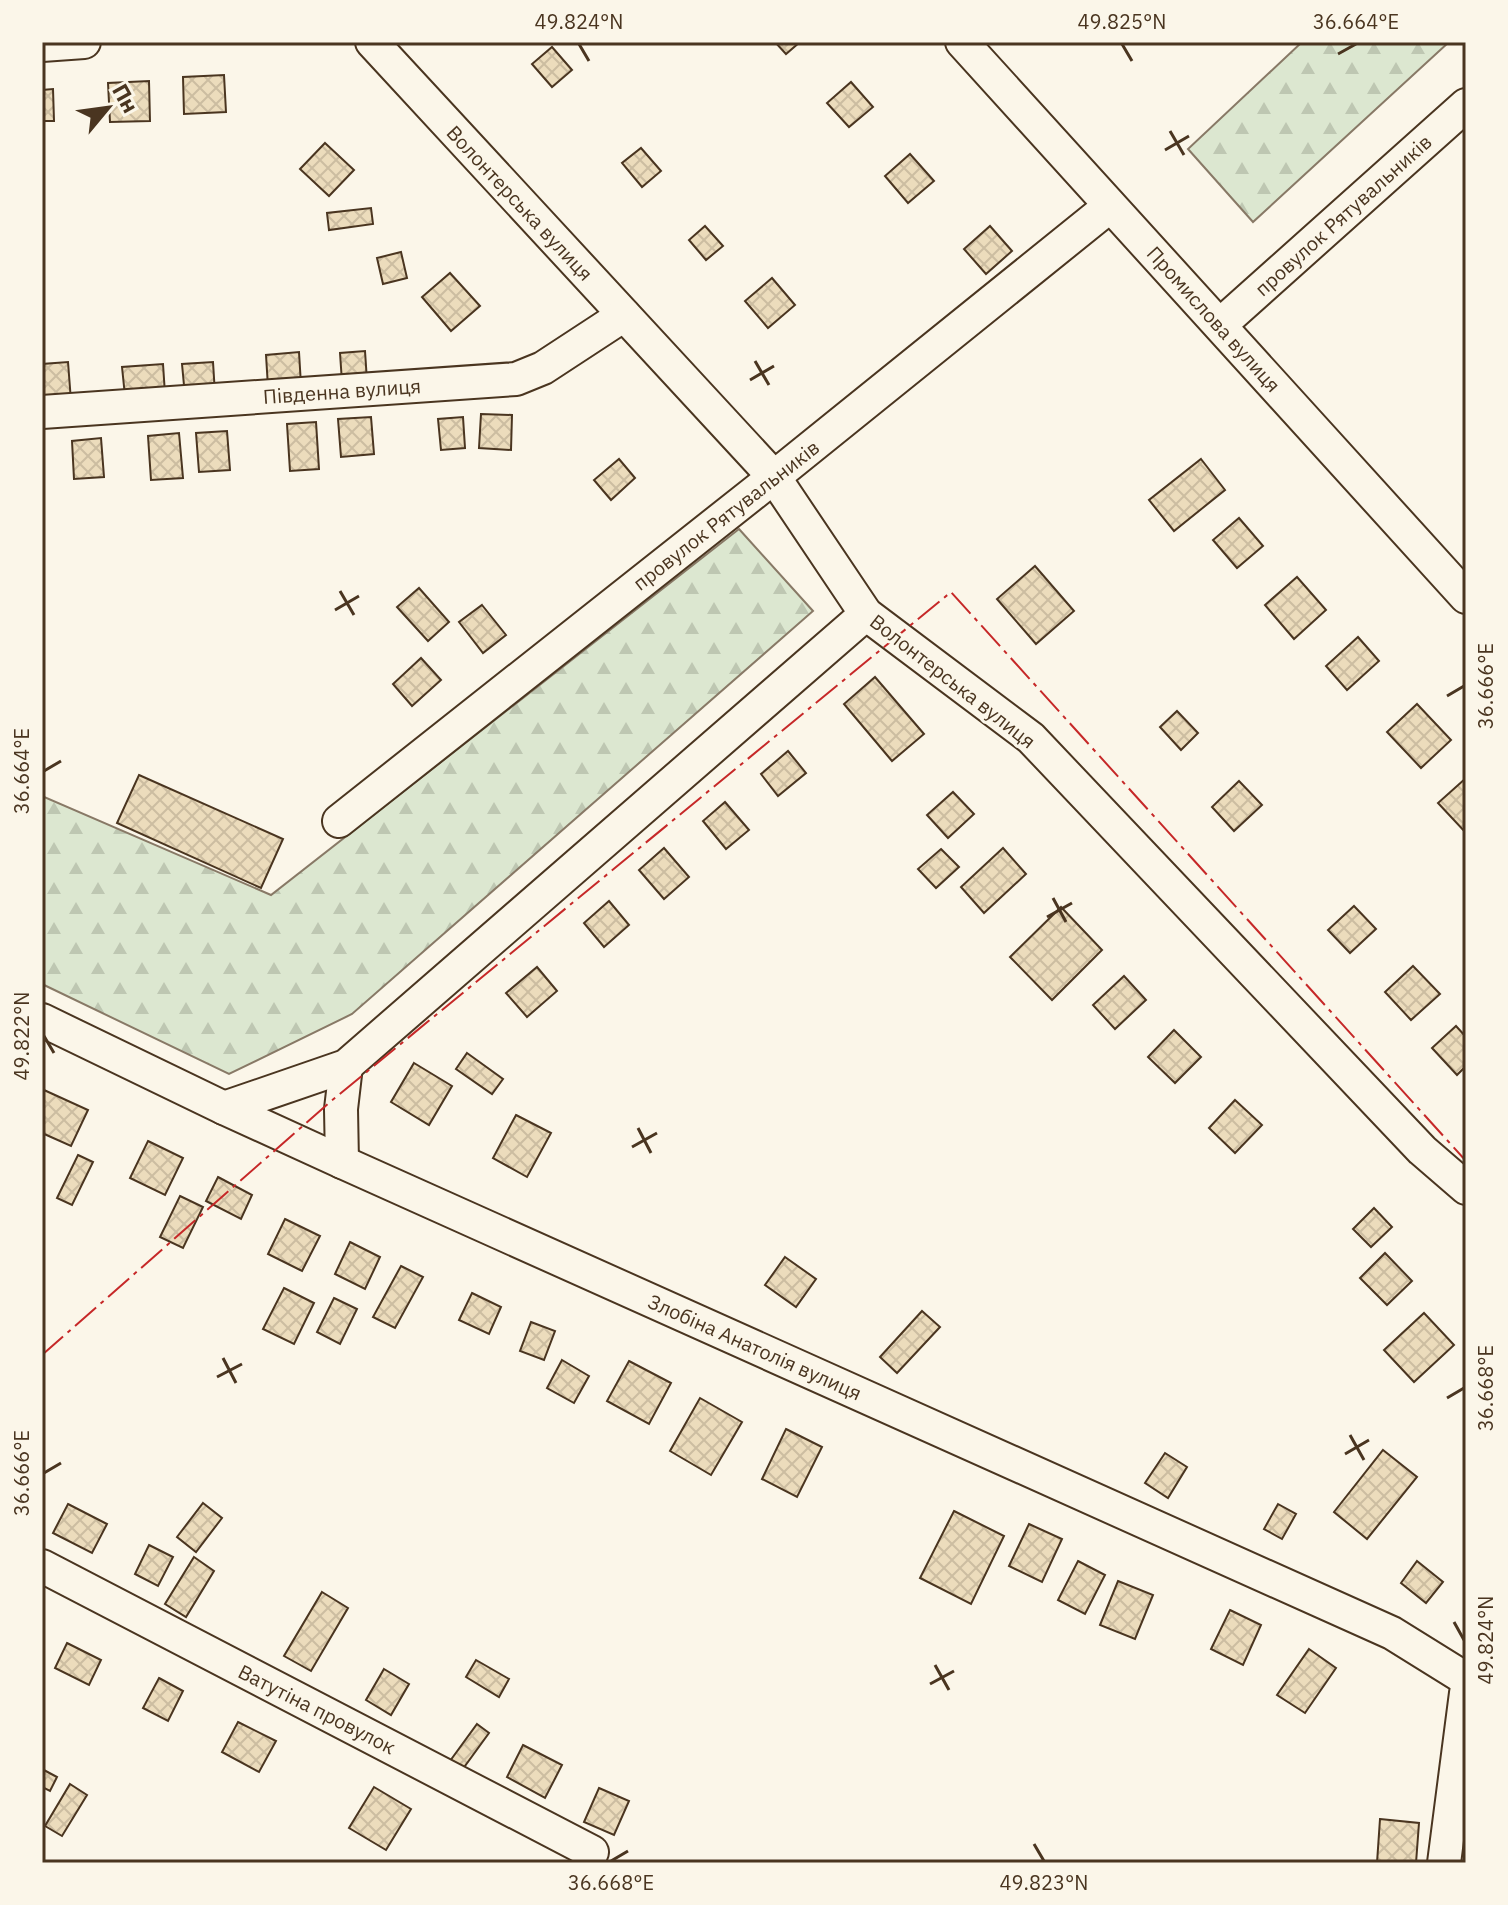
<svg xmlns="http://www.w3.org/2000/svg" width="1508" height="1905" viewBox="0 0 1508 1905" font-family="'IBM Plex Sans',sans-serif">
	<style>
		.forest { fill: url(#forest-firs); stroke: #887966; stroke-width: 2 }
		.building { fill: url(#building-cross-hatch); stroke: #4a3520; stroke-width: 2 }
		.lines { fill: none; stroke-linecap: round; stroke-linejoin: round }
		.minor-casing { stroke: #4a3520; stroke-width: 36 }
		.minor { stroke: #fbf6e9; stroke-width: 32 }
		.power { stroke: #c62828; stroke-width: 2; stroke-dasharray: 28 6 4 6; stroke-linecap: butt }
		.ticks { fill: none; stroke: #4a3520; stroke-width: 3 }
		.labels { text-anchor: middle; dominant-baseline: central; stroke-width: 6; stroke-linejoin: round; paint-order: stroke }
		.street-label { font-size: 20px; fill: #4a3520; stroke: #fbf6e9 }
		.neatline { fill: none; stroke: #4a3520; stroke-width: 3 }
		.ticks-label { font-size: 20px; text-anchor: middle; fill: #4a3520 }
	</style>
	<defs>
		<pattern id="forest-firs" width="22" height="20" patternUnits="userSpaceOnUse" patternTransform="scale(2)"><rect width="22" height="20" fill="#dce7d0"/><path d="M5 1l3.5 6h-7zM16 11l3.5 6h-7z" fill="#bec7b2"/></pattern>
		<pattern id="building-cross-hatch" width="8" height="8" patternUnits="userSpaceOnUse" patternTransform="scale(2)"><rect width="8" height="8" fill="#ecdcbc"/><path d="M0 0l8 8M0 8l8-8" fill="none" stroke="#ccbda1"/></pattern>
	</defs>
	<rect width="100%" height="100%" fill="#fbf6e9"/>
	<g class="forest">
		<polygon points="1302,42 1449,42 1253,222 1188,149"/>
		<polygon points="739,529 813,611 352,1014 229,1074 42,984 42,796 271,895"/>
	</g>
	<g class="building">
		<polygon points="775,42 800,42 786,54"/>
		<polygon points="552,47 572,70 552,87 532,64"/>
		<polygon points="224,75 226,112 184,114 183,77"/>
		<polygon points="149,81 150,121 110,122 108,83"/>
		<polygon points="851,82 873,107 849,127 827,103"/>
		<polygon points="53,89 54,121 42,121 42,90"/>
		<polygon points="325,143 354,170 329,196 300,169"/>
		<polygon points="641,148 661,171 642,187 622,163"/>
		<polygon points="910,154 934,181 908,203 885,176"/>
		<polygon points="371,208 373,224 329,230 327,213"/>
		<polygon points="705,226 723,246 706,260 689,240"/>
		<polygon points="990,226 1012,251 986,274 964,249"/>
		<polygon points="401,252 407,278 383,284 377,258"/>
		<polygon points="450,273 480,306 451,331 422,297"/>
		<polygon points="772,278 795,305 768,328 745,301"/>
		<polygon points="365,351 367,381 342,382 340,353"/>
		<polygon points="299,352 301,385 268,387 266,355"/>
		<polygon points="68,362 71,401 43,403 42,364"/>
		<polygon points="213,362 215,394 185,396 182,364"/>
		<polygon points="163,364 165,394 125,396 122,367"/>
		<polygon points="481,414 512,415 511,450 479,448"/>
		<polygon points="371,417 374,454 341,457 338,419"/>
		<polygon points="463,417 465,448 441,450 438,419"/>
		<polygon points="316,422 319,469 290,471 287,424"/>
		<polygon points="227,431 230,470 199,472 196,433"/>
		<polygon points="179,433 183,478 151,480 148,436"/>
		<polygon points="101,438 104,477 74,479 72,441"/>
		<polygon points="619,459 635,478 611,500 594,480"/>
		<polygon points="1201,459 1225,490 1174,531 1149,500"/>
		<polygon points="1239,518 1263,546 1237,568 1213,540"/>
		<polygon points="1035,566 1074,611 1036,644 997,599"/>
		<polygon points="1297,577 1326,610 1294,639 1265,605"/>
		<polygon points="419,588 449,622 428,641 397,607"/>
		<polygon points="482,605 506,635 483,653 459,622"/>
		<polygon points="1358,637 1379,661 1347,690 1326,666"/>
		<polygon points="421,658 441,680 412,706 393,684"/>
		<polygon points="875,677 924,734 892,761 844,704"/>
		<polygon points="1417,704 1451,740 1421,768 1387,732"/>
		<polygon points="1177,711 1198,733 1181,750 1160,727"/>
		<polygon points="788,751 806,773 778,796 761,774"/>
		<polygon points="139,775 283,839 261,888 117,823"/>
		<polygon points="1466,778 1466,833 1438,803"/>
		<polygon points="1239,781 1262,805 1234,831 1212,807"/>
		<polygon points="953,792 974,814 948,838 927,815"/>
		<polygon points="725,802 749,830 726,849 703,821"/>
		<polygon points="664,848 689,877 664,899 639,870"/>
		<polygon points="1003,848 1026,874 984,913 961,887"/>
		<polygon points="941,849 959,867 936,888 918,869"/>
		<polygon points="609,901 629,925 604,947 584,923"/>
		<polygon points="1354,906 1376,929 1350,953 1328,930"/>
		<polygon points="1061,907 1102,950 1052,1000 1010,957"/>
		<polygon points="1413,966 1440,994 1411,1020 1385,992"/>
		<polygon points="537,967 557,991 527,1017 506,993"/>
		<polygon points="1124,976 1146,1000 1115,1029 1093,1005"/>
		<polygon points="1456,1026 1466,1037 1466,1066 1457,1075 1432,1048"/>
		<polygon points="1174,1030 1201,1057 1175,1083 1148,1057"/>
		<polygon points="467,1053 503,1079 492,1094 456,1069"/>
		<polygon points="414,1063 452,1086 429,1125 391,1102"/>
		<polygon points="44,1090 88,1110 71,1146 42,1133 42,1095"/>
		<polygon points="1235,1100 1262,1125 1235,1153 1209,1128"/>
		<polygon points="516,1115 551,1133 527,1177 493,1158"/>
		<polygon points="148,1141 183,1158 165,1195 130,1178"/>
		<polygon points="78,1155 93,1162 72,1205 57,1198"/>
		<polygon points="218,1177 252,1195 241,1219 206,1201"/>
		<polygon points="180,1196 203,1207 183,1248 160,1237"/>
		<polygon points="1374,1208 1392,1227 1371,1247 1353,1229"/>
		<polygon points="285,1219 320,1236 302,1271 268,1254"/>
		<polygon points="350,1242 380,1257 365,1289 335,1274"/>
		<polygon points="1385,1253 1412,1281 1387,1305 1360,1278"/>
		<polygon points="785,1257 816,1279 796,1307 765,1285"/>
		<polygon points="401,1266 423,1277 395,1328 373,1317"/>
		<polygon points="284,1288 314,1303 294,1344 263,1329"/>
		<polygon points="472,1293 501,1307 489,1334 459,1320"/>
		<polygon points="334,1298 357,1309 340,1344 317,1332"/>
		<polygon points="922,1311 940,1327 897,1373 880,1357"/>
		<polygon points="1424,1313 1454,1345 1414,1382 1384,1350"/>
		<polygon points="531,1322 555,1331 544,1360 520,1351"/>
		<polygon points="562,1360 589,1376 574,1403 547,1388"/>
		<polygon points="629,1361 671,1383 649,1424 607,1401"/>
		<polygon points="700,1398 742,1422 711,1475 670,1451"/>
		<polygon points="786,1429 822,1447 797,1497 762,1479"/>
		<polygon points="1383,1450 1417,1477 1367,1539 1334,1512"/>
		<polygon points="1165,1453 1187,1467 1168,1498 1145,1483"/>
		<polygon points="203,1503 222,1518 196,1552 177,1537"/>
		<polygon points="68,1504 107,1524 92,1553 53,1533"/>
		<polygon points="1278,1504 1296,1514 1282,1539 1264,1529"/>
		<polygon points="954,1511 1004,1536 971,1604 920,1578"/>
		<polygon points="1029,1524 1062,1539 1042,1582 1009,1566"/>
		<polygon points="149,1545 173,1557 158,1586 135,1574"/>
		<polygon points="194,1557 214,1571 186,1617 165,1604"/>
		<polygon points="1078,1561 1105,1575 1085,1614 1058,1600"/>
		<polygon points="1417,1561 1443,1582 1426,1603 1401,1583"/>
		<polygon points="1118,1581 1153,1595 1135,1639 1100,1625"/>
		<polygon points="322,1592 348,1608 311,1671 284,1656"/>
		<polygon points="1230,1610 1261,1625 1243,1665 1211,1649"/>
		<polygon points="67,1643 101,1660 89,1685 55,1668"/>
		<polygon points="1309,1649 1336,1668 1305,1713 1277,1695"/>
		<polygon points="476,1660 509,1679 499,1697 466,1677"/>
		<polygon points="384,1669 409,1684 391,1715 366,1700"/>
		<polygon points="159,1678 183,1691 168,1721 143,1708"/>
		<polygon points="238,1722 276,1741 259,1772 222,1752"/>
		<polygon points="477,1724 489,1733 462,1770 450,1761"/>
		<polygon points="523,1745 562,1765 545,1798 507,1777"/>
		<polygon points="42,1769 57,1777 50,1791 42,1787"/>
		<polygon points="70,1784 87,1795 62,1836 45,1826"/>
		<polygon points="374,1787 411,1809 386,1850 349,1828"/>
		<polygon points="599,1788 629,1801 614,1835 584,1822"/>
		<polygon points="1380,1819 1419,1823 1416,1863 1377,1863"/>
	</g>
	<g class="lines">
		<g class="minor-casing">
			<g id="minor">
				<polyline points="372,42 774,477 866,614 1031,738 1422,1150 1466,1188"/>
				<polyline points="962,42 1466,597"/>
				<polyline points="42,45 84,42"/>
				<polyline points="1220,325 1466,105"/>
				<polyline points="42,412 516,379 543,368 624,315"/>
				<polyline points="339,821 774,477 1110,206"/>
				<polyline points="42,1020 224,1108 342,1162 1392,1633 1466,1679"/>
				<polyline points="224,1108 346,1066 866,614"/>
				<polyline points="342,1162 341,1109 346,1066"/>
				<polyline points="42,1566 592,1852"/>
				<polyline points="1444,1863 1466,1693"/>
			</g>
		</g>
		<use href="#minor" class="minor"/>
		<polyline class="power" points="42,1355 330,1102 951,592 1466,1161"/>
	</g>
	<path class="ticks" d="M579,44L589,61M1122,44L1132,61M1338,54L1356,44M1170,131L1184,155M1165,150L1189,136M755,361L769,385M750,380L774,366M340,591L354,615M335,610L359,596M1447,696L1464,686M44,771L61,761M1053,898L1066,922M1047,917L1072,903M44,1036L54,1053M638,1128L651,1153M632,1147L657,1133M223,1358L236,1383M217,1377L242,1364M1447,1398L1464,1388M1350,1435L1364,1460M1345,1454L1369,1440M44,1473L61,1463M1454,1622L1464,1640M935,1665L949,1690M930,1684L954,1671M1034,1844L1044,1861M611,1861L628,1851"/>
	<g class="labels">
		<g class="street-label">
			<text transform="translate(520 203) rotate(47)">Волонтерська вулиця</text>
			<text transform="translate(1343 215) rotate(-42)">провулок Рятувальників</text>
			<text transform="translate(1214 319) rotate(48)">Промислова вулиця</text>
			<text transform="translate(342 391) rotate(-4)">Південна вулиця</text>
			<text transform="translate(726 515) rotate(-38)">провулок Рятувальників</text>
			<text transform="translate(953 681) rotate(38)">Волонтерська вулиця</text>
			<text transform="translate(755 1347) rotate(24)">Злобіна Анатолія вулиця</text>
			<text transform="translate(317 1709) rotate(27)">Ватутіна провулок</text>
		</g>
	</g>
	<rect width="1508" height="1905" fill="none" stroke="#fbf6e9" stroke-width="88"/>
	<g transform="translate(108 108) rotate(61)" stroke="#fbf6e9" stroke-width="6" paint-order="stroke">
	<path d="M0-6L14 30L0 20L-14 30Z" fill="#4a3520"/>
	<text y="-12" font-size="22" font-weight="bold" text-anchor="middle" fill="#4a3520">Пн</text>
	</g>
	<rect x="44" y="44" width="1420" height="1817" class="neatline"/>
	<g class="ticks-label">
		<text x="579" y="29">49.824°N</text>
		<text x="1122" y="29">49.825°N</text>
		<text x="1356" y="29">36.664°E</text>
		<text transform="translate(1486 686) rotate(-90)" y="7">36.666°E</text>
		<text transform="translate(22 771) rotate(-90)" y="7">36.664°E</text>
		<text transform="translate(22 1036) rotate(-90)" y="7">49.822°N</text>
		<text transform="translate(1486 1388) rotate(-90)" y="7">36.668°E</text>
		<text transform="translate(22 1473) rotate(-90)" y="7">36.666°E</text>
		<text transform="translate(1486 1640) rotate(-90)" y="7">49.824°N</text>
		<text x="611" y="1890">36.668°E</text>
		<text x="1044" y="1890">49.823°N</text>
	</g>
</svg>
